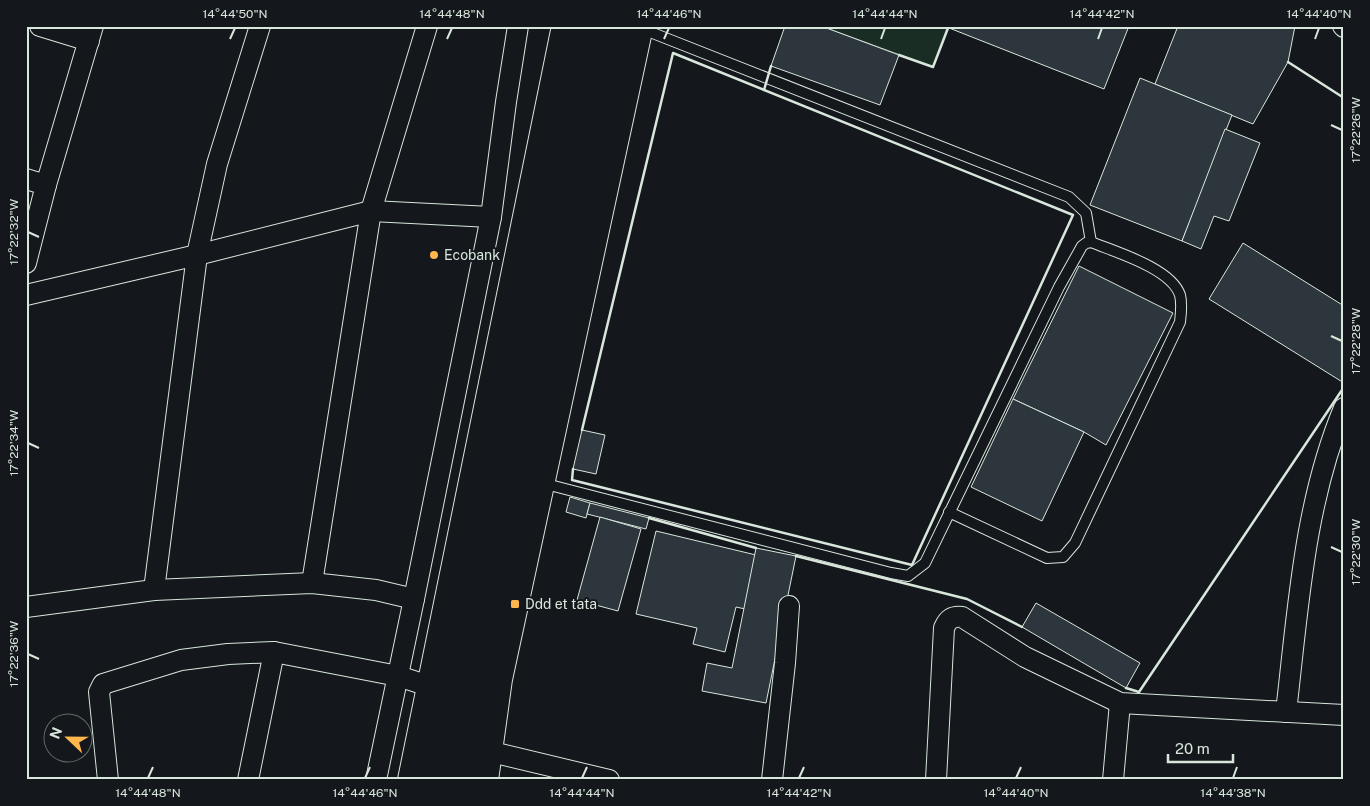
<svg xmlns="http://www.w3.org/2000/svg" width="1370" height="806" viewBox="0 0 1370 806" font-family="'Public Sans',sans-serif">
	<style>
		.green { fill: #1a2d24; stroke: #939e99 }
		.building { fill: #2c363c; stroke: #d8e6dc }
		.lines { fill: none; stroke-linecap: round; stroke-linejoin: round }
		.lane-casing { stroke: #d8e6dc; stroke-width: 12 }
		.street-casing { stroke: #d8e6dc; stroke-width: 22 }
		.secondary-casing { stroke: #d8e6dc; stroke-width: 30 }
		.highway-casing { stroke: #d8e6dc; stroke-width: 30 }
		.lane { stroke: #14181c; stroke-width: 10 }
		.street { stroke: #14181c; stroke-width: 20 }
		.secondary { stroke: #14181c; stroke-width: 28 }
		.highway { stroke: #14181c; stroke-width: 28 }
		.wall { stroke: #d8e6dc; stroke-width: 2.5 }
		.ticks { fill: none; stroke: #d8e6dc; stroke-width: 2 }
		.poi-dot { fill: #ffb74d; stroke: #14181c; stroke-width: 2 }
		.labels { text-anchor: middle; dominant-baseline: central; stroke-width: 4; stroke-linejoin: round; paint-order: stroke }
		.poi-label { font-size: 14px; fill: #d8e6dc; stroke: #14181c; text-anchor: start }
		.neatline { fill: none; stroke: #d8e6dc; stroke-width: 2 }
		.ticks-label { font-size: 12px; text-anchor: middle; fill: #d8e6dc }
	</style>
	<rect width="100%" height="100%" fill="#14181c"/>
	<polygon class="green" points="821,26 944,26 948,28 933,67"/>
	<g class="building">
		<polygon points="785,26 821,26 899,55 880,105 771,66"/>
		<polygon points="944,26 1129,26 1104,89"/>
		<polygon points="1178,26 1295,26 1288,62 1253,124 1155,84"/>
		<polygon points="1140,78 1232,115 1182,241 1090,205"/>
		<polygon points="1225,129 1260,143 1229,221 1214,216 1201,249 1182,241"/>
		<polygon points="1243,243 1344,306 1344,383 1209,299"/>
		<polygon points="1079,266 1173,313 1106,445 1084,432 1013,399"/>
		<polygon points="1013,399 1084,432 1042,521 971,487"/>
		<polygon points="582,430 605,435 596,474 573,469"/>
		<polygon points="570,497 590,503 586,518 566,512"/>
		<polygon points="590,503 649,518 646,529 587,514"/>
		<polygon points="600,517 641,529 618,611 577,600"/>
		<polygon points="656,531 756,555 745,609 736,607 725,652 693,644 697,628 636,614"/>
		<polygon points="756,548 796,556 766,703 702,691 707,663 732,668"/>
		<polygon points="1036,603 1140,663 1126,688 1022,627"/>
	</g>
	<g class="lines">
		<g class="lane-casing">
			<g id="lane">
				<polyline points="640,28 1069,197 1086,213 1091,242"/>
				<path d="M542,483L891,573L908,576L925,563L1059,287L1082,246L1086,243L1091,242C1115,252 1171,268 1180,295C1182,303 1181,314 1180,322L1075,543L1063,557L1047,558L949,512"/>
			</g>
		</g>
		<g class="street-casing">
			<g id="street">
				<polyline points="40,26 89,41"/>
				<polyline points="1343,26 1344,27"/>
				<polyline points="26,179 46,185"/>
				<polyline points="26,263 46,185 93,26"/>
				<polyline points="26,295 197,255 371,211 491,217"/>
				<polyline points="312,583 371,211 427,26"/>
				<polyline points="154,590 197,255 217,164 260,26"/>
				<polyline points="26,607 154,590 312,583 376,590 414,599"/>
				<path d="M1286,712C1298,610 1304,504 1344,408"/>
				<polyline points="475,748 609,780"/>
				<polyline points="108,780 99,692 103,684 181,660 228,654 274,652 398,676 432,687"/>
				<polyline points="248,780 274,652"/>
				<polyline points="376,780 414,599 491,217 506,102 518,26"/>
				<polyline points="772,780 785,663 789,606"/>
				<path d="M936,780L944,628C948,619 952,616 962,617L1025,657L1120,703L1344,715"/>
				<polyline points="1113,780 1120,703"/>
			</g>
		</g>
		<g class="secondary-casing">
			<g id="secondary">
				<polyline points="412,780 566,26"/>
				<polyline points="484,780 498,679 639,26"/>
			</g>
		</g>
		<g class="highway-casing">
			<g id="highway">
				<polyline points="435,780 444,742 515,373 589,26"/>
				<polyline points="462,780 519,478 617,26"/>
			</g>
		</g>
		<use href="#lane" class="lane"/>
		<use href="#street" class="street"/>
		<use href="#secondary" class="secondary"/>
		<use href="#highway" class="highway"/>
		<g class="wall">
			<polyline points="899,55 933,67 948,28"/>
			<polyline points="1288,62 1344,98"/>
			<polyline points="764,90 771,66"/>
			<polyline points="573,469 572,480 912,565 1073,215 673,53 582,430"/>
			<polyline points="649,518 756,548"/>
			<polyline points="796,556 967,599 1022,627"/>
			<polyline points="1126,688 1139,692 1344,387"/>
		</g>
	</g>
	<path class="ticks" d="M230,39L235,28M447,39L452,28M664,39L669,28M881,39L885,28M1098,39L1102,28M1315,39L1319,28M1331,125L1342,130M28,232L39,237M1331,336L1342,341M28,443L39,448M1331,547L1342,552M28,654L39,659M148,778L153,767M365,778L370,767M582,778L587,767M799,778L804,767M1016,778L1021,767M1233,778L1237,767"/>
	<g class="poi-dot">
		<circle cx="434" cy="255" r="5"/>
		<rect x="510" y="599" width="10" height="10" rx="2.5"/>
	</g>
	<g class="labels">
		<g class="poi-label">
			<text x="444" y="255">Ecobank</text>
			<text x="525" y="604">Ddd et tata</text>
		</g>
	</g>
	<rect width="1370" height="806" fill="none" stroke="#14181c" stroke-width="55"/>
	<g transform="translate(68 738) rotate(292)"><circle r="24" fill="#14181c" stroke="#626a69"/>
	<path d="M0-4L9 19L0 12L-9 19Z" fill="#ffb74d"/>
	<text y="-8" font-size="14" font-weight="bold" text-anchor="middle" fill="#d8e6dc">N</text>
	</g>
	<path d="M1168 754v8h65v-8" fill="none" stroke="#d8e6dc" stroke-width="2.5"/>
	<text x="1175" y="754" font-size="15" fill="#d8e6dc" stroke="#14181c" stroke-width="4" paint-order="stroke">20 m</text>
	<rect x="28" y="28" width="1314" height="750" class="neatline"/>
	<g class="ticks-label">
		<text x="235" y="18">14°44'50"N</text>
		<text x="452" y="18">14°44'48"N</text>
		<text x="669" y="18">14°44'46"N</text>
		<text x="885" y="18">14°44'44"N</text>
		<text x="1102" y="18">14°44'42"N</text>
		<text x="1319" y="18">14°44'40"N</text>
		<text transform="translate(1356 130) rotate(-90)" y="4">17°22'26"W</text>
		<text transform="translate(14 232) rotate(-90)" y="4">17°22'32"W</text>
		<text transform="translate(1356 341) rotate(-90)" y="4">17°22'28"W</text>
		<text transform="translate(14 443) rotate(-90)" y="4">17°22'34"W</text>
		<text transform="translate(1356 552) rotate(-90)" y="4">17°22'30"W</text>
		<text transform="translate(14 654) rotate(-90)" y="4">17°22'36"W</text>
		<text x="148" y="797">14°44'48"N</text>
		<text x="365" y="797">14°44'46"N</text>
		<text x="582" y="797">14°44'44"N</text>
		<text x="799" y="797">14°44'42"N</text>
		<text x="1016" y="797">14°44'40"N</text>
		<text x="1233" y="797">14°44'38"N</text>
	</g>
</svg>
